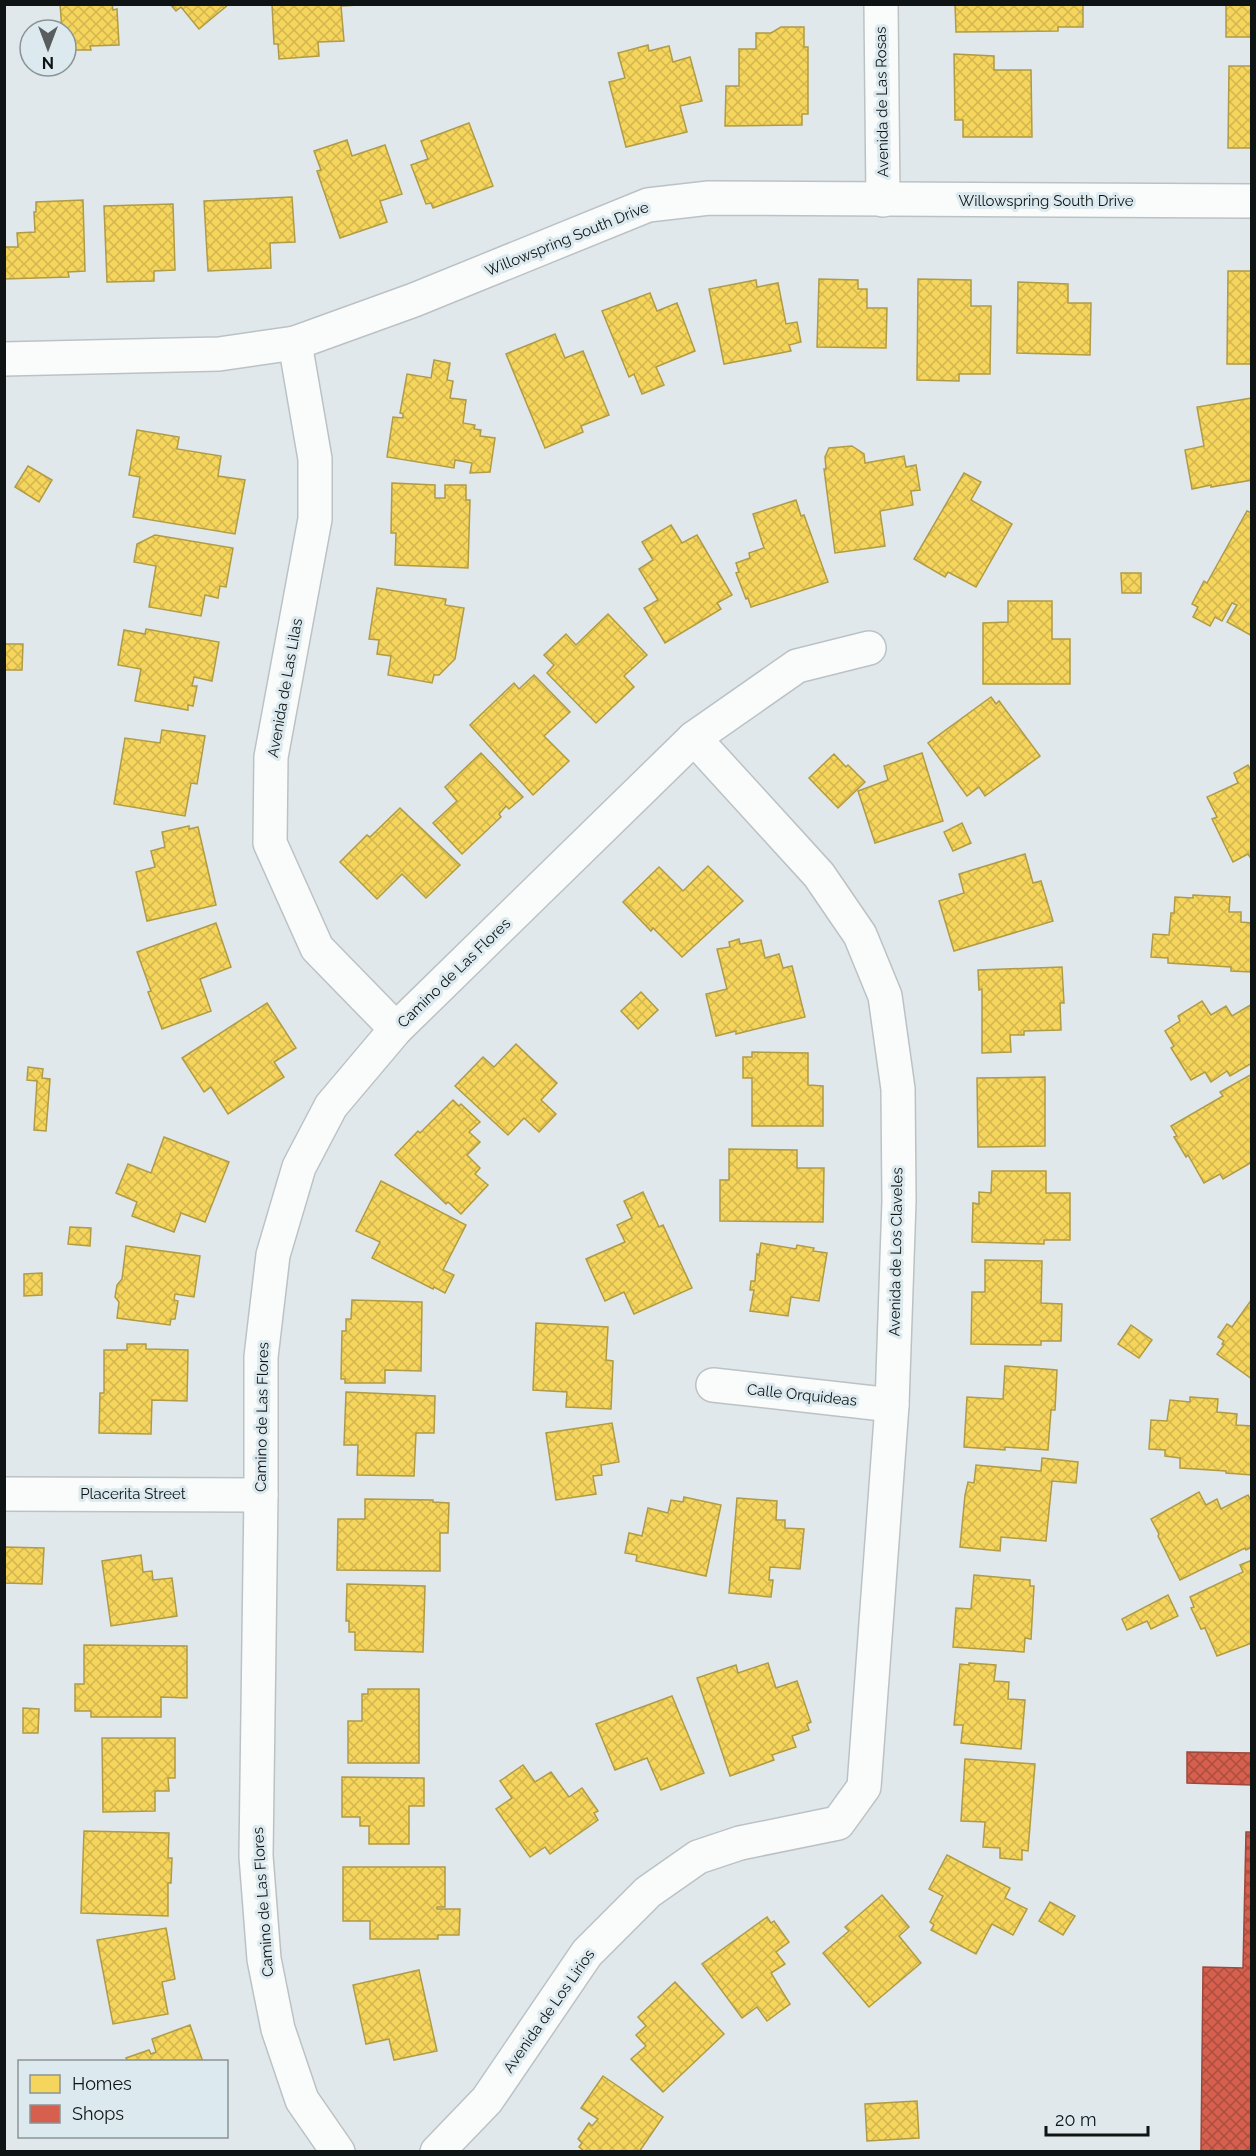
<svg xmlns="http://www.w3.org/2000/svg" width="1256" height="2156" viewBox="0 0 1256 2156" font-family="Raleway,sans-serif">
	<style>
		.homes { fill: url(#homes-cross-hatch); stroke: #b09b46; stroke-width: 1.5 }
		.shops { fill: url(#shops-cross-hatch); stroke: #9a493c; stroke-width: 1.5 }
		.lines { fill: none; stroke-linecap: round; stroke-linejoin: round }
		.minor-casing { stroke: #bcc2c4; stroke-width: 36 }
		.minor { stroke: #fafcfc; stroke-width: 33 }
		.labels { text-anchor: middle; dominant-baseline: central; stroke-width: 6; stroke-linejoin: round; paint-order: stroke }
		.street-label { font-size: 15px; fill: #0e1314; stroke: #dceaef }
	</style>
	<defs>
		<pattern id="homes-cross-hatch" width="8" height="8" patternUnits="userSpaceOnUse" patternTransform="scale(1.5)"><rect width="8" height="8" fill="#f6d55c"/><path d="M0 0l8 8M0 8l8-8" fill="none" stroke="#d2b64f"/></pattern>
		<pattern id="shops-cross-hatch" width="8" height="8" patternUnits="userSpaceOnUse" patternTransform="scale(1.5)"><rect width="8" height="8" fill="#d6604d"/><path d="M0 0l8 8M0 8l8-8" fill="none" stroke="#ac4e3f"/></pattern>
	</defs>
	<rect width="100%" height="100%" fill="#e0e8eb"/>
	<g class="homes">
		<polygon points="60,4 112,4 113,10 117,9 119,45 90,46 91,50 66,50 66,30 62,30"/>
		<polygon points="170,4 229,4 199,29 181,7 176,11"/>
		<polygon points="272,4 356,4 357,5 341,6 344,41 318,42 319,56 279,59 278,44 274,44"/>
		<polygon points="955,4 1083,4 1083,27 1058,27 1058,31 956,32"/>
		<rect x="1226" y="4" width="26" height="33"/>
		<polygon points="781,27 804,27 804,47 808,47 808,114 802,114 802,125 725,126 726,86 739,86 739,49 756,49 756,33 771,33"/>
		<polygon points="648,45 649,51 669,46 673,62 690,57 702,101 680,106 687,132 626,147 609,82 625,78 618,53"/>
		<polygon points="954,54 994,56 994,70 1031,70 1032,137 963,137 963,120 955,120"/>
		<polygon points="1229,66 1252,66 1252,148 1228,148"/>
		<polygon points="469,123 493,186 433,208 431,203 426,204 411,165 428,159 421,141"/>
		<polygon points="347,140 352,156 385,145 402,194 380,201 387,222 340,238 317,171 321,170 314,151"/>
		<polygon points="292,197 295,242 270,243 271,268 208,271 204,201"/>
		<polygon points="83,200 85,271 68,272 69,277 4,279 4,247 18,247 17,233 35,232 34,212 36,212 36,202"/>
		<polygon points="173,204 175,270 154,271 154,281 107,282 104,206"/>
		<polygon points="1228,271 1252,271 1252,364 1227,364"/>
		<polygon points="819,279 858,280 858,289 867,289 867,308 887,308 886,348 817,347"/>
		<polygon points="918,279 971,280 971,306 991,306 990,374 959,374 959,381 917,380"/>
		<polygon points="756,280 757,287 778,283 786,324 797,322 801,342 789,345 791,351 724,364 709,289"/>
		<polygon points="1018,282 1068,284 1068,303 1091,303 1090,355 1017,353"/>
		<polygon points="650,293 657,311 677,303 695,351 656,367 664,385 642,394 634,374 629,377 602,311"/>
		<polygon points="555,334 565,358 583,351 609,415 581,426 583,432 545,448 506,354"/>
		<polygon points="434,360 450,363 447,380 453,381 450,398 466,400 463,423 475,425 474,429 481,430 480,436 495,438 490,472 470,473 472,463 455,460 454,468 387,457 393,417 403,418 403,414 400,413 407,374 431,378"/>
		<polygon points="1252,398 1252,480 1211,487 1211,485 1192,489 1185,450 1204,446 1197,407"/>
		<polygon points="137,430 179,437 177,449 221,456 218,476 245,480 235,534 133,517 140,477 129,475"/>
		<polygon points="852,446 864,454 865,463 904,456 906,467 916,465 920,490 911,491 913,505 880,511 885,546 835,553 824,469 826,469 825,457 829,448"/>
		<polygon points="28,466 52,480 39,502 15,487"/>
		<polygon points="964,473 981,482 971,500 1012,524 976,587 948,572 945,577 914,559"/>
		<polygon points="392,483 435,485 435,498 445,498 445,485 466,485 466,500 470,500 468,568 395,565 396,533 391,533"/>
		<polygon points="796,500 801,516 804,515 828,582 751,607 748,598 746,599 736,573 739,572 736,563 750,558 749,553 764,548 753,514"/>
		<polygon points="1247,511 1252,513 1252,636 1227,622 1237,605 1232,603 1222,621 1215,617 1210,626 1193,617 1198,607 1192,604 1204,581 1207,583"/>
		<polygon points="671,525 682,543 697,535 732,595 717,603 721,609 665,643 644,608 658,600 639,569 653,560 642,542"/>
		<polygon points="155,535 233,548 226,587 220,586 218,598 205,595 201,616 149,607 156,566 134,562 137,544"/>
		<polygon points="1121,573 1141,573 1141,593 1122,593"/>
		<polygon points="377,588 446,599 445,605 464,608 455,659 439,675 434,675 432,683 388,675 391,656 377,654 379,640 369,639"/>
		<polygon points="1008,601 1052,601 1052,639 1070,639 1070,684 983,684 983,623 1008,622"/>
		<polygon points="608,614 647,655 624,676 634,687 596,723 547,673 554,665 544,655 566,634 576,645"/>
		<polygon points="146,629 219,642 212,681 194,677 192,686 197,686 193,706 188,705 188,710 135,701 141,669 118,665 124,630 145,634"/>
		<polygon points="4,644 23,644 22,670 4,670"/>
		<polygon points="534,675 570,712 544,736 569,761 533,795 470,725 514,683 519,689"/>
		<polygon points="991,697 996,704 999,701 1040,756 985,796 979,787 967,796 928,743"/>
		<polygon points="162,730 205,736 197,784 191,783 185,816 114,804 125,738 160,743"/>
		<polygon points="481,753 523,797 509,809 506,806 499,814 501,817 462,854 433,823 457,801 445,787"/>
		<polygon points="922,753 943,821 875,843 858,791 888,780 884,766"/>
		<polygon points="834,754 846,767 848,765 865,782 838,808 809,778"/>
		<polygon points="1248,765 1252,772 1252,860 1248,854 1233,862 1212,819 1217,817 1207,797 1238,783 1234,773"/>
		<polygon points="400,808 460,865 426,898 402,874 377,899 340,862 367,835 370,837"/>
		<polygon points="962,823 971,843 953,851 944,832"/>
		<polygon points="189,826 189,829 198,827 216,905 147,921 136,872 155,867 151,851 165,847 162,832"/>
		<polygon points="1025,854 1033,883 1041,881 1053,921 954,951 939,901 964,893 959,874"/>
		<polygon points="708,866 743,901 682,957 653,928 651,931 623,902 659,867 683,891"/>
		<polygon points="1193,895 1230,897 1229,912 1241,912 1241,922 1252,923 1252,972 1231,971 1231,967 1168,963 1168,958 1151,957 1153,934 1169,935 1171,913 1174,913 1175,897 1193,898"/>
		<polygon points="216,923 231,967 200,979 211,1011 162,1029 148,992 151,991 137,952"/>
		<polygon points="739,939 740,944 761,940 765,958 779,954 783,968 792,966 805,1017 736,1034 736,1031 716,1036 706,994 727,989 717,949 730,947 729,942"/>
		<polygon points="1062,967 1064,1003 1060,1003 1061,1030 1024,1031 1024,1035 1010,1035 1011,1052 982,1053 982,989 979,990 978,970"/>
		<polygon points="641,992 658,1010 638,1029 621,1011"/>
		<polygon points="1202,1001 1211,1015 1226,1006 1232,1016 1252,1004 1252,1063 1230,1076 1227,1071 1211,1082 1205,1072 1191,1080 1171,1048 1174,1046 1165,1031 1180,1021 1178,1016"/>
		<polygon points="267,1003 296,1048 274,1062 284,1077 228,1114 211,1087 204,1092 182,1058"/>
		<polygon points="516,1044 557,1083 541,1100 556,1114 539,1132 524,1118 508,1135 455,1086 483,1057 494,1067"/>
		<polygon points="752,1052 808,1053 808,1085 823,1086 823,1126 752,1126 752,1078 743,1078 743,1057 752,1057"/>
		<polygon points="28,1067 43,1069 42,1078 50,1079 46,1131 34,1130 37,1081 27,1080"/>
		<polygon points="1252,1074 1252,1162 1223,1179 1220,1174 1204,1183 1188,1155 1186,1157 1174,1137 1177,1136 1171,1126 1223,1096 1220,1092"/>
		<polygon points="1045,1077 1045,1146 978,1147 977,1078"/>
		<polygon points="453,1100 459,1106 461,1104 480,1122 469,1132 480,1142 467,1155 480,1168 475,1174 488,1185 461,1214 448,1202 446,1204 395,1155 418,1131 420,1133"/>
		<polygon points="164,1137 229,1162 205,1222 181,1213 174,1232 132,1216 137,1202 116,1193 128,1164 151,1173"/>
		<polygon points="729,1149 797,1150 797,1168 824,1168 823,1222 720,1221 720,1180 729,1180"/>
		<polygon points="992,1171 1046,1171 1046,1193 1070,1193 1070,1240 1044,1240 1044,1244 972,1242 973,1203 979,1204 979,1192 991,1193"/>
		<polygon points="381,1181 466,1225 443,1270 454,1275 445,1293 434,1287 433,1289 372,1258 380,1242 356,1231"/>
		<polygon points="643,1192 659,1227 663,1225 692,1288 634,1314 624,1292 605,1301 586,1259 625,1242 617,1225 632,1218 624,1201"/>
		<polygon points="70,1227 91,1228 90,1246 68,1244"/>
		<polygon points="761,1243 796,1249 797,1245 814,1248 813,1251 827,1253 819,1301 791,1297 788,1316 750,1311 754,1290 750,1290 751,1281 755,1281 757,1254 759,1255"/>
		<polygon points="126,1246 200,1256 194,1297 175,1294 174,1300 178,1301 175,1319 171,1319 170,1325 117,1318 119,1302 115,1297 117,1285 122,1279"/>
		<polygon points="985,1260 1042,1261 1041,1303 1062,1304 1061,1341 1041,1341 1041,1345 971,1344 972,1292 985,1292"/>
		<polygon points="42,1273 42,1295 24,1296 24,1274"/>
		<polygon points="1252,1299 1252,1379 1217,1354 1224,1345 1222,1344 1224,1341 1218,1337 1227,1324 1232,1327"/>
		<polygon points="352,1300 422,1302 421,1371 385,1370 385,1383 345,1383 345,1379 341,1379 342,1331 346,1331 346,1319 351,1319"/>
		<polygon points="536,1323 608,1327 606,1360 613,1361 611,1409 566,1407 567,1392 533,1390"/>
		<polygon points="1131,1325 1152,1340 1139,1358 1118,1344"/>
		<polygon points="127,1344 146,1344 146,1349 188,1350 187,1401 152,1400 151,1434 99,1433 100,1393 104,1393 104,1350 127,1350"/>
		<polygon points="1005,1366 1057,1370 1055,1410 1051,1410 1048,1450 1005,1447 1005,1450 964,1447 967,1397 1003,1399"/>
		<polygon points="346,1392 435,1396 434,1433 416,1433 414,1476 357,1475 358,1445 344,1445"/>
		<polygon points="1190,1397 1218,1399 1217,1412 1237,1414 1236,1425 1252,1426 1252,1475 1226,1473 1226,1471 1180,1468 1180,1458 1165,1456 1165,1450 1149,1449 1151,1420 1167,1421 1170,1400 1190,1402"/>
		<polygon points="612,1423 619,1462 601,1465 602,1475 593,1476 596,1494 556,1500 546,1433"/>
		<polygon points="1042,1458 1078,1462 1076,1483 1052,1481 1046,1541 1001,1537 1000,1551 960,1547 965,1495 968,1482 974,1483 976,1465 1041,1471"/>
		<polygon points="1199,1492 1206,1505 1217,1499 1221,1509 1248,1495 1252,1503 1252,1547 1246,1550 1245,1548 1180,1580 1158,1536 1159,1534 1151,1519"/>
		<polygon points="684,1497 721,1505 706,1576 636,1561 637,1555 625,1553 629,1533 642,1536 648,1508 668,1513 671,1500 683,1502"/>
		<polygon points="737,1498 777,1501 776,1520 785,1520 785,1528 804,1529 800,1569 770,1567 769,1580 773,1580 771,1597 729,1593"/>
		<polygon points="365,1499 433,1500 433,1502 449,1503 448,1533 440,1533 440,1571 337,1570 338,1519 365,1519"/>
		<polygon points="4,1547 44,1548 42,1584 4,1583"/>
		<polygon points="141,1555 143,1572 152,1571 153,1580 172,1578 177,1616 111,1626 102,1561"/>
		<polygon points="1252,1560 1252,1643 1217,1656 1205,1628 1201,1629 1191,1608 1194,1607 1190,1597 1243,1572 1240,1565"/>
		<polygon points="974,1575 1030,1580 1030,1586 1034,1586 1031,1639 1025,1638 1024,1652 953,1647 956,1608 971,1609"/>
		<polygon points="347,1584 425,1586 423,1652 355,1650 355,1632 349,1632 349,1621 346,1621"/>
		<polygon points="1168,1595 1178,1616 1151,1629 1147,1621 1127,1630 1122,1619"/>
		<polygon points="84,1645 187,1646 187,1698 161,1697 161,1717 91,1717 91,1711 75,1711 75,1684 84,1684"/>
		<polygon points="768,1663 776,1688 797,1681 811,1722 807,1724 809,1730 792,1736 796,1747 772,1755 774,1760 730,1776 697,1678 736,1665 738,1673"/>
		<polygon points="969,1663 996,1665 994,1681 1009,1682 1008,1699 1025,1700 1021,1749 961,1743 963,1725 954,1725 960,1664 969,1665"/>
		<polygon points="368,1689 419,1689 419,1763 348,1763 348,1721 362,1721 362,1694 368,1694"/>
		<polygon points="672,1696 704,1773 661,1790 647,1758 615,1770 596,1724"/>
		<polygon points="23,1708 39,1709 38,1733 23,1733"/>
		<polygon points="102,1738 175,1738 175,1778 168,1778 169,1791 155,1791 155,1811 103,1812"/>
		<polygon points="965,1759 1035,1764 1028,1851 1022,1850 1022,1860 1000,1858 1000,1848 983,1847 985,1822 961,1821"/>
		<polygon points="523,1765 535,1782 551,1772 569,1797 582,1788 598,1811 594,1813 598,1820 550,1854 545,1847 530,1857 496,1809 512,1798 500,1781"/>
		<polygon points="342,1777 424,1778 424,1806 409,1806 409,1844 369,1844 369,1826 360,1826 360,1817 342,1817"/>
		<polygon points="84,1831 169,1833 168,1858 172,1858 171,1883 168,1883 168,1916 81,1913"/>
		<polygon points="947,1855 1010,1888 1005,1898 1027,1909 1013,1935 992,1924 976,1954 931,1930 934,1925 930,1922 943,1896 929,1889"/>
		<polygon points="343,1867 445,1867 445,1907 437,1907 437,1909 460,1909 459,1935 438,1935 438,1939 370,1939 370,1921 343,1921"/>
		<polygon points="882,1895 909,1927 899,1936 921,1963 869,2007 823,1953 849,1931 845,1927"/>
		<polygon points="1050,1902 1075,1916 1063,1935 1039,1921"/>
		<polygon points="767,1917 771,1923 774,1921 789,1942 776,1952 785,1964 771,1973 790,2004 767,2021 757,2007 742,2018 702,1964"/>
		<polygon points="166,1928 175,1979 162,1982 168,2014 113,2024 97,1940"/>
		<polygon points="419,1970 437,2051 394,2060 389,2039 366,2044 353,1985"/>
		<polygon points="675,1982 724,2034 663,2092 631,2059 646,2046 636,2035 646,2026 638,2017"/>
		<polygon points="190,2025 203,2062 128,2062 126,2058 149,2050 151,2054 156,2052 152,2039"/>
		<polygon points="603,2076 663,2117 639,2152 585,2152 579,2147 582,2143 578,2139 589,2123 592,2126 598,2119 581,2108"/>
		<polygon points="917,2101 919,2138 867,2141 865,2104"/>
	</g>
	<g class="shops">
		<polygon points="1187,1752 1252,1753 1252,1785 1187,1783"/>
		<polygon points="1246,1832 1252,1832 1252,2152 1201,2152 1203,1967 1243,1968"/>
	</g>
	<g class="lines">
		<g class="minor-casing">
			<g id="minor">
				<polyline points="881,4 883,200"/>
				<polyline points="295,343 315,459 315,519 271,757 270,843 317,948 396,1029"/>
				<polyline points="4,359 219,354 295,343 414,300 648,205 709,198 1252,201"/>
				<polyline points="713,1385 892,1405"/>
				<polyline points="4,1494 261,1495"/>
				<polyline points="338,2152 302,2100 278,2029 264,1959 256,1856 261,1495 261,1357 273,1255 299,1167 331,1106 396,1029 694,738 797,666 869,648"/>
				<polyline points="437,2152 487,2100 587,1953 648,1892 698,1857 740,1843 838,1823 864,1787 892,1405 899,1201 898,1089 885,996 860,935 819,875 694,738"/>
			</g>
		</g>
		<use href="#minor" class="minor"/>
	</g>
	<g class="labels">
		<g class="street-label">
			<text transform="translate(882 102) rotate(-91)">Avenida de Las Rosas</text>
			<text x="1046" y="201">Willowspring South Drive</text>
			<text transform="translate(567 239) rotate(-22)">Willowspring South Drive</text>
			<text transform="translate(285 688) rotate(-80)">Avenida de Las Lilas</text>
			<text transform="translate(454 973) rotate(-44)">Camino de Las Flores</text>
			<text transform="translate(896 1252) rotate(-89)">Avenida de Los Claveles</text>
			<text transform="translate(802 1395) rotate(6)">Calle Orquideas</text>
			<text transform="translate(262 1417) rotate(-89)">Camino de Las Flores</text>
			<text x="133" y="1494">Placerita Street</text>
			<text transform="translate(263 1902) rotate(-94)">Camino de Las Flores</text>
			<text transform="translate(549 2011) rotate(-55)">Avenida de Los Lirios</text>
		</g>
	</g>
	<rect width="1256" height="2156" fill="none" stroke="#0e1314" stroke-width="12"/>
	<rect x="18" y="2060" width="210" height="78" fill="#dceaef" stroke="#8a9497" stroke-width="1.5"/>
	<rect x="30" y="2075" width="30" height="18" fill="#f6d55c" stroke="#8a9497" stroke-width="1.5"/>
	<text x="72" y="2090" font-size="18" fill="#0e1314">Homes</text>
	<rect x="30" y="2105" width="30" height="18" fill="#d6604d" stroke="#8a9497" stroke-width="1.5"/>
	<text x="72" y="2120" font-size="18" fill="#0e1314">Shops</text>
	<g transform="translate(48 48) rotate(180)"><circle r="28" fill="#dceaef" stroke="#8a9497" stroke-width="1.5"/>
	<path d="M0-4.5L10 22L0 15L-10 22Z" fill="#585e5f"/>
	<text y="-9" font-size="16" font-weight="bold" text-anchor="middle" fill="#0e1314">N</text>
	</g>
	<path d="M1046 2126v9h102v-9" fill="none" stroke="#0e1314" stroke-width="3"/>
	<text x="1055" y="2126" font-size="18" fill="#0e1314" stroke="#dceaef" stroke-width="4.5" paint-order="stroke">20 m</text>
</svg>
